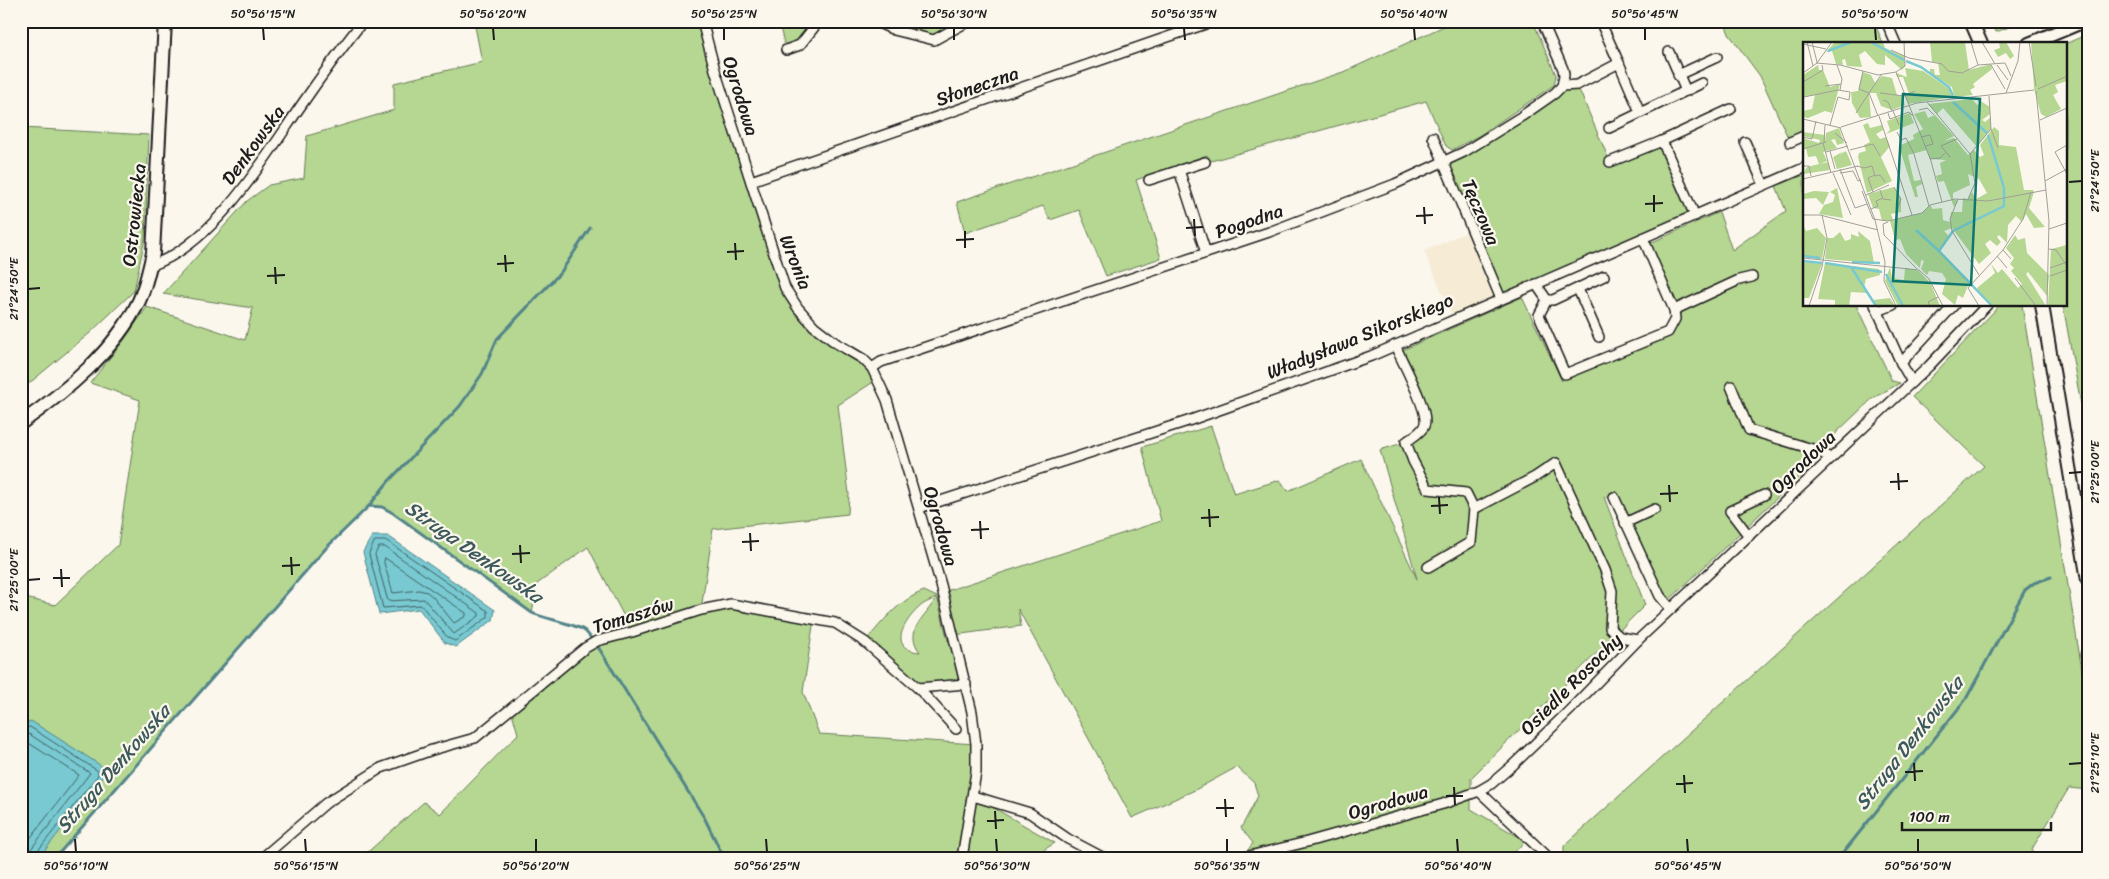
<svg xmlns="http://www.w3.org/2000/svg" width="2109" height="879" viewBox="0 0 2109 879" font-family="Sriracha,sans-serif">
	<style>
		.built { fill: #f6ecd6 }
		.green { fill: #b5d792; stroke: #687a57; fill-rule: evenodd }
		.water { fill: #78c9d1; stroke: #538489 }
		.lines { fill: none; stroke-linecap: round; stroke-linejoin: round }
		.shore { stroke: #416164; stroke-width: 1 }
		.stream { stroke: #538489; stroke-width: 3 }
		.street-casing { stroke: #1c1c1c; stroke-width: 12 }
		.secondary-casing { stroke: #1c1c1c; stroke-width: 16 }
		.street { stroke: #fbf7ec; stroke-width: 9 }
		.secondary { stroke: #fbf7ec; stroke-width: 12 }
		.ticks { fill: none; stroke: #1c1c1c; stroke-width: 2 }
		.labels { text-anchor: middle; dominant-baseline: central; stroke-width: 4.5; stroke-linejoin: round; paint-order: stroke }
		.street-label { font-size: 19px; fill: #1c1c1c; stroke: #fbf7ec }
		.water-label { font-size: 20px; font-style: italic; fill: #3c595b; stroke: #fbf7ec }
		.inset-river { fill: none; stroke: #78c9d1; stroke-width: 2.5 }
		.inset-road { fill: none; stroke: #a29f99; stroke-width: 1 }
		.view { fill: #0f766e; fill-opacity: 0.15; stroke: #0f766e; stroke-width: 2.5 }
		.inset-edge { fill: none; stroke: #1c1c1c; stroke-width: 2.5 }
		.neatline { fill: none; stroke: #1c1c1c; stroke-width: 2 }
		.ticks-label { font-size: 12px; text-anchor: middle; fill: #1c1c1c }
	</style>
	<rect width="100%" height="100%" fill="#fbf7ec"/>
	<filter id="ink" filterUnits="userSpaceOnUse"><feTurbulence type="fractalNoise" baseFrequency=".02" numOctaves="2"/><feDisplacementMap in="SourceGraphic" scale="10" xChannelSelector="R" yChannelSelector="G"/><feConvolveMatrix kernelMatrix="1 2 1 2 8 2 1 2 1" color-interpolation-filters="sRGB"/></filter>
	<g filter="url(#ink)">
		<polygon class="built" points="1471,230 1501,299 1454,320 1424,251"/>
		<g class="green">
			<polygon points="21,21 27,21 22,128 149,135 145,238 134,291 90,333 21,390"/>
			<polygon points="474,21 702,21 785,288 805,317 863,359 878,379 838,405 849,494 848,514 713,529 701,610 731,604 814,619 803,692 819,734 976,744 973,796 1055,843 1030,858 361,858 424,802 440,814 518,734 511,709 585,648 632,632 588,547 537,584 532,613 393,513 382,507 369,506 327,547 55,858 21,858 21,597 55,605 118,545 140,400 90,383 124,340 147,307 245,340 253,308 163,294 247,201 269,185 304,178 307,136 394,110 394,83 482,62"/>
			<polygon points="778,21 819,21 810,35 786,50"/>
			<polygon points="867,21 969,21 941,37 894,30"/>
			<polygon points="1455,21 1533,21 1556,75 1554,85 1480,135 1452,150 1446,146 1426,101 1211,161 1207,155 1136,180 1161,258 1106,276 1079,210 1050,220 1043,206 965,233 957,202 1346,71"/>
			<polygon points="1724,21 1874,21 1883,44 1804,44 1804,136 1790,142 1760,76 1729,34"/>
			<polygon points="1991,21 2025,21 1996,32"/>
			<polygon points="2088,34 2088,443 2063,305 2065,305 2065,44"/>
			<polygon points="1577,85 1610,162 1662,141 1695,216 1501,299 1443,163 1555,93"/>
			<path d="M1804,175V305H1856L1892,381L1900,383L1873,398L1837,432L1817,460L1666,603L1614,497H1604L1645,605L1471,778V809L1526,841L1508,858H1242L1253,843L1241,828L1258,796L1254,783L1237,767L1195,790L1132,818L1018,609L1021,626L954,635L966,684L918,688L865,642C882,622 899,600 924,591L937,597L948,641L954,635L943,592L1161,521L1142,447L1211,426L1234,494L1280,480L1288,491L1361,459L1417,579L1380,450L1406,442L1425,425L1398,352L1522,297L1562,381L1559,365L1565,374L1668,332L1675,319L1646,245L1719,212L1732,250L1786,211L1776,186ZM936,598C926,617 903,630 920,652C885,649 906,618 922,605C926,602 932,600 936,598Z"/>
			<polygon points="2000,305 2022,305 2088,707 2088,790 2069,788 2032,849 2039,858 1564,858 1564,846 1984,466 1912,397"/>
		</g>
		<g class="water">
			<polygon points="372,536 388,536 495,610 493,620 456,647 445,643 419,609 379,614 363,552"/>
			<polygon points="31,721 97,763 104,768 103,776 39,858 21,858 21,726"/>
		</g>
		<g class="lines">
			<g class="shore">
				<polygon points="375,541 387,541 488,611 488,617 455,641 448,638 421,605 383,608 369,554"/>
				<polygon points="379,547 385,547 479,613 479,616 454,634 424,599 388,601 375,555"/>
				<polygon points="385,558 466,613 466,616 454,623 433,597 427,592 419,590 393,593 384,563"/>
				<polyline points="21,728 30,727 98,771 98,775 36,853 35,858"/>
				<polyline points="21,735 29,734 90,773 31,849 29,858"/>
				<polyline points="21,742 27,742 79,775 25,845 21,858"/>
			</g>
			<g class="stream">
				<polyline points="369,506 388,482 460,406 482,374 497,339 561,272 590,228"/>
				<path d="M55,858L327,547L369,506L382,507L393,513L532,613C545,619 577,624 585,631C591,637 595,644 600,650L705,819L724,858"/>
				<polyline points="1839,858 1966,699 2025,590 2034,583 2051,577"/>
			</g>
			<g class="street-casing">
				<g id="street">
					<polyline points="702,21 715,70 785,288 798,308 814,326 836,343 863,359 872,368 887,400 941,585 972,712 976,744 976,772 962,858"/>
					<polyline points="874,21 894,30 934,40 969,21"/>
					<polyline points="1542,21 1563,69 1564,75 1562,86"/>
					<polyline points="1886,21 1896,44"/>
					<polyline points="1545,28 1560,21"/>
					<polyline points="786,50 800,45 819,21"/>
					<polyline points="1669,52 1686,91"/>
					<polyline points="1619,63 1640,112"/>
					<polyline points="1678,75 1717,57"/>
					<polyline points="1609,128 1702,83"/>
					<polyline points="1433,137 1501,299"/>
					<polyline points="1662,141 1695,216"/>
					<polyline points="1745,142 1764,185"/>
					<polyline points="1790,142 1804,136"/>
					<polyline points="1610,162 1662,141 1731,109"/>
					<polyline points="1179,170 1206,253"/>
					<polyline points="1149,180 1205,162"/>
					<polyline points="751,181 1214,21"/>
					<path d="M150,266C214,244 263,161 300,107C320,78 341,49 363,21"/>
					<polyline points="1536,284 1547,300 1553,300 1604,276"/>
					<polyline points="1578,289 1599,337"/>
					<polyline points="1547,300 1539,315 1565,374 1668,332 1675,319 1674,310 1643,238"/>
					<polyline points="1875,305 1901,363 1912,382"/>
					<polyline points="1674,310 1739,280 1752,277"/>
					<polyline points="1878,311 1893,305"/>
					<path d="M1395,345C1401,360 1431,413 1424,426C1421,433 1412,437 1406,442L1413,461L1428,489L1466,493L1474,509L1471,542L1428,567"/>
					<polyline points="1901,363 1954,305"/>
					<polyline points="872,368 881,362 1269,232 1395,184 1464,152 1522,116 1555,93 1562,86 1577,85 1619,63 1600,21"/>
					<polyline points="1731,386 1749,430 1819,451 1830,458"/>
					<polyline points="1614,497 1660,596 1671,609"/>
					<polyline points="919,508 1188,421 1371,356 1804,168"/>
					<polyline points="1474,509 1535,477 1556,463 1605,570 1612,591 1610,628 1620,637 1638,640"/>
					<polyline points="1625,523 1655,509"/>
					<polyline points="1749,536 1730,511 1764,495"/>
					<polyline points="918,688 956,729"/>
					<polyline points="1479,791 1549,858"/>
					<polyline points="973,796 1030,813 1068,839 1104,858"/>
					<polyline points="262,858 326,803 381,768 432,750 475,738 585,648 597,641 632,632 701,610 731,604 835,623 865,642 918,688 966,684"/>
					<polyline points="1241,858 1307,842 1443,804 1479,791 1491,784 1513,765 1569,711 1638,640 1929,366 1987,305"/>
				</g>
			</g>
			<g class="secondary-casing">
				<g id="secondary">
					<polyline points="1971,21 1981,44"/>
					<polyline points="2029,44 2084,21"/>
					<polyline points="2042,305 2088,580"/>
					<path d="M21,423C65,392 115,351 139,301C146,286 149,269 153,253L165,21"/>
				</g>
			</g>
			<use href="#street" class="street"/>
			<use href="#secondary" class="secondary"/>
		</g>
	</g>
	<path class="ticks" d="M263,28L264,40M493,28L494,40M724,28V40M954,28V40M1184,28L1185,40M1414,28L1415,40M1645,28V40M1875,28L1876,40M2069,182L2082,181M1654,195V212M1645,204L1663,203M1424,207L1425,224M1416,216L1433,215M1194,219L1195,236M1186,228L1203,227M965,231V248M956,240L974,239M735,243L736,260M727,252L744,251M505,255L506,272M497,264L514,263M275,267L276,284M267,276L285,275M28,289L40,288M1898,473L1899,490M2069,473L2082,472M1890,482L1908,481M1669,485L1670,502M1660,494L1678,493M1439,497L1440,514M1431,506L1448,505M1209,509L1210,527M1201,518L1219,517M980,521L981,539M971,530L989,529M750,533L751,551M742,542L759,541M520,545L521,563M512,554L530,553M291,557L292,575M282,566L300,565M61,569L62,587M53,578H70M28,580L40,579M1914,763L1915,781M2069,764L2082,763M1905,772L1923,771M1684,775L1685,793M1676,784L1693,783M1454,787L1455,805M1446,796H1463M1225,799L1226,817M1216,808H1234M995,811L996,829M987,821L1004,820M75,839L76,852M305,839L306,852M536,839V852M766,839L767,852M996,839L997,852M1227,839V852M1457,839L1458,852M1687,839L1688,852M1918,839V852"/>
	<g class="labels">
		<g class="street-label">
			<text transform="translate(977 86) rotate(-19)">Słoneczna</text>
			<text transform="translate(741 96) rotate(73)">Ogrodowa</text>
			<text transform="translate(253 145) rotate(-54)">Denkowska</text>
			<text transform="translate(1481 212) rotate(67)">Tęczowa</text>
			<text transform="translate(134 215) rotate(-84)">Ostrowiecka</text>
			<text transform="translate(1249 221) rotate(-19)">Pogodna</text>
			<text transform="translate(796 262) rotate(68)">Wronia</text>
			<text transform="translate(1360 336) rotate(-22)">Władysława Sikorskiego</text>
			<text transform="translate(1803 462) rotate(-44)">Ogrodowa</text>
			<text transform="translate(941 526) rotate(74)">Ogrodowa</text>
			<text transform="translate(633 615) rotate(-17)">Tomaszów</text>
			<text transform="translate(1571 684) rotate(-45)">Osiedle Rosochy</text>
			<text transform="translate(1388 802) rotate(-16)">Ogrodowa</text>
		</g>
		<g class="water-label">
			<text transform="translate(474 552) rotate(35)">Struga Denkowska</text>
			<text transform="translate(1909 743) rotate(-52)">Struga Denkowska</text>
			<text transform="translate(113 769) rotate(-49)">Struga Denkowska</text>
		</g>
	</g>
	<g transform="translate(1803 42)">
		<rect width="264" height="264" fill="#fbf7ec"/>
		<path d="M32,0H80L82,6L101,14L102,24L99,28L82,13V23L74,22L62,9L56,13L59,25L44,24L42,17L39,18L40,23L33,22L29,9L23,10ZM127,0H162L166,28L188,22L189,27L170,42L172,45L167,48L170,53L151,55L149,45L127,31V27H131L132,33H137L135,21L129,20ZM196,0H203L211,14L207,17L203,11L195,15L191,8L197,6ZM228,0H264V39L252,43L255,50L250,53L258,67L243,75L238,72L231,47ZM15,23L16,28H20L27,45L37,42L29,71L22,69L5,76L0,75V69L9,67L12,53L1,55L0,33ZM102,26L120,29L147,47L149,55L105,62L102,54L106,52L100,35H94L93,31L104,35ZM60,30L68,33L72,41L79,34L89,36L94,53L99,54L102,63L89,68L78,64L73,51H66L68,75L57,76L49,61L48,50L55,49ZM173,56L187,65V72L179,78L182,80L188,75V87L174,105L140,66L134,72L125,62L169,57L174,63L177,61ZM122,69L125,76L132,73L151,94L141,99L151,96L165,113L171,108L177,115L181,113L177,103L191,85L196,89V103L213,105L221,148H230L231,150L226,166L242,185L231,186L223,172L219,180L213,174L205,183L204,201L196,193L194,195L198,200L194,204L187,198L182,202L188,211L176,222L149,186L141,189L147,195L136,209L167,239L160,256L155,253L152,263L139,252L143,237L139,231L126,229L124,233L118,227L121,219L118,218L117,226L103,212L97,197L92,198L87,179H79L76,167L70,166L65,152L91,145L98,157V170L88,172L90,178L119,171L127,163L130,167L139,166L140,178L147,180L148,170H159L160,156L165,157L169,150L173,157L184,151L176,137L165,132L167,143L150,151V157L155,159L151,165L141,139L135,140L133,134L139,132L137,121L143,118L127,117L124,108L105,113L111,139L118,138L119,142L113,145L115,155H112L96,104L111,97L110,93L120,87L111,72ZM107,71L111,81L83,92L87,88L84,79ZM65,81L67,86L79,83L80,88L73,92L77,97L83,95L87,104L78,115L89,139L64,151L55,115L56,111L63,109L61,103L67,100L60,83ZM36,86L41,101L34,103L32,97L28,98L34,106L20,110L24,119L17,122L25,120L27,128L0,132L4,125L16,122L13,114L5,115L3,106L0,107V96L16,101L17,98L0,94V90L22,93V99L23,91ZM41,109L36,113L43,109L49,123L34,127L30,115ZM34,146L40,176L16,172L21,163L30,160L32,153L27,150ZM11,149L26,150L20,163L13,156L0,157V152ZM0,183L3,189L14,186L23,196L19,217L0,215ZM55,189L67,199L71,221L22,217L24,196H30L37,190L42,199L48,197V192L56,195ZM212,193L215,198L222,196L224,211L246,233L244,254L225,230L223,232L243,264H188L176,250L174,246L192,231L188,222L195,231L199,227L215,246L219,242L208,229L211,226L207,222L211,216L203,206ZM264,203V264H245L248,207ZM0,220L19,222L6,256H0ZM22,221L76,227L77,233L63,237L61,245L70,258L87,256L92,264H72L64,251L48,250L46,264H32V258L15,257ZM87,225L89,236L101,238L102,226L116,229L128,242L137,264H95L82,239Z" fill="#b5d792"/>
		<path class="inset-river" d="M68,0L101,18M25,9L48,0M103,19L118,25L146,45L150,54M150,60L184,91M185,93L201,146V164L150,189L136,209L189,264M113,188L136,209M0,214L17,216M0,219L19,221M49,220L77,221M22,221L79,230M48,225L73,264M83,232L100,264"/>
		<path class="inset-road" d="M4,0L10,24M9,0L14,20M168,0L175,23M179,0L192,22M226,0L233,44M0,2L23,7M88,8L106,16L139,22L145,29L159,31L175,23L202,21L208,34M13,21L37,23L75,33L93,30L102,24L101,0M34,23L39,37L37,48M188,23L202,47M194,23L205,38M60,29L56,47L66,51L78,33M93,30L128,119L139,160M0,31L14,21L29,0M0,40L20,28L19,23M22,44L38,42M235,47L262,35M233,49L246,179L244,264M66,51L75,74M77,51L101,54L112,49M203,51L215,19L217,0M186,54L188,87L195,106M1,55L35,48L47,50L46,58L35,55L27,83M80,58L85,60L89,69M124,60L167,112L172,141L165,157M116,68L124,66L131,73M90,69L96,83M53,71L66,51M85,71L87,77L106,70L111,75M76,74L109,173M0,77L38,86M237,78L264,66M38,85L114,61L231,48M37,86L72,178L82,220L81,239L93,264M94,90L98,98L103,96L111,112L126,164M32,91L44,101M0,95L9,97L13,79M118,95L127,93L130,102L123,104M21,100L22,83M20,101L28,131M264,103L252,110L264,132M0,107L23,100M47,108L70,102L77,114M27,109L32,127M23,110L45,104M167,112L188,87M147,115L138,104L154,97M127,117L137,116L142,111M0,124H6L8,134M54,124L61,126L69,124L72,134L77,133L82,140M37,127L52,166L64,162M30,131L48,173M37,131L50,129L55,139L58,138M0,137L55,124M242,139L264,127M91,145L98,157L93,171M77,148L80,157L88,158M59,149L70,177L85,179L119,171L127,163L152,157L185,159L243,148M70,150L65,136L72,133M63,153L86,143M155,157L147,177L149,189L176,233M68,167L75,164L73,159L80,156M0,173H17L75,188M85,180L80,182L81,193L114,227M246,187L264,181M246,207L253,208L264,224M194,214L204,226M0,216L116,228L126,237L140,264M208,217L200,208L220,177L228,150M247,226L264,220M247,234L264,228M212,236L233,264M6,264L19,225L24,196L19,173M127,264L125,260L135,255M176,264L165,246L200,208"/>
		<path class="view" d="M100,52L177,57L168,243L90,239Z"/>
		<rect width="264" height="264" class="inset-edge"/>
	</g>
	<rect width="2109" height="879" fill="none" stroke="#fbf7ec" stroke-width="55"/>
	<path d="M1902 822v8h149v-8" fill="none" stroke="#1c1c1c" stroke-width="2.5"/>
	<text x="1909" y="822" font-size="15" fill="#1c1c1c" stroke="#fbf7ec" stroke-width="4" paint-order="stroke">100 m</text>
	<rect x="28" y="28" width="2054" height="824" class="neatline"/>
	<g class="ticks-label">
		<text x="263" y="18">50°56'15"N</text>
		<text x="493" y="18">50°56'20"N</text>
		<text x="724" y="18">50°56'25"N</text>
		<text x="954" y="18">50°56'30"N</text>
		<text x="1184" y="18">50°56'35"N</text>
		<text x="1414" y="18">50°56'40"N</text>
		<text x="1645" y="18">50°56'45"N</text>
		<text x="1875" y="18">50°56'50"N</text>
		<text transform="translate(2095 181) rotate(-90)" y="4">21°24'50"E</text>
		<text transform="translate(14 289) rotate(-90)" y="4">21°24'50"E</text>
		<text transform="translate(2095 472) rotate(-90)" y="4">21°25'00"E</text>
		<text transform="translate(14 580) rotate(-90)" y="4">21°25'00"E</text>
		<text transform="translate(2095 763) rotate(-90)" y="4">21°25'10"E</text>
		<text x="76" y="870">50°56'10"N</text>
		<text x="306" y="870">50°56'15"N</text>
		<text x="536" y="870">50°56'20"N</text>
		<text x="767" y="870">50°56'25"N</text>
		<text x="997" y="870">50°56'30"N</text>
		<text x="1227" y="870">50°56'35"N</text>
		<text x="1458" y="870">50°56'40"N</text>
		<text x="1688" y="870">50°56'45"N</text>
		<text x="1918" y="870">50°56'50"N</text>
	</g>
</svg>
